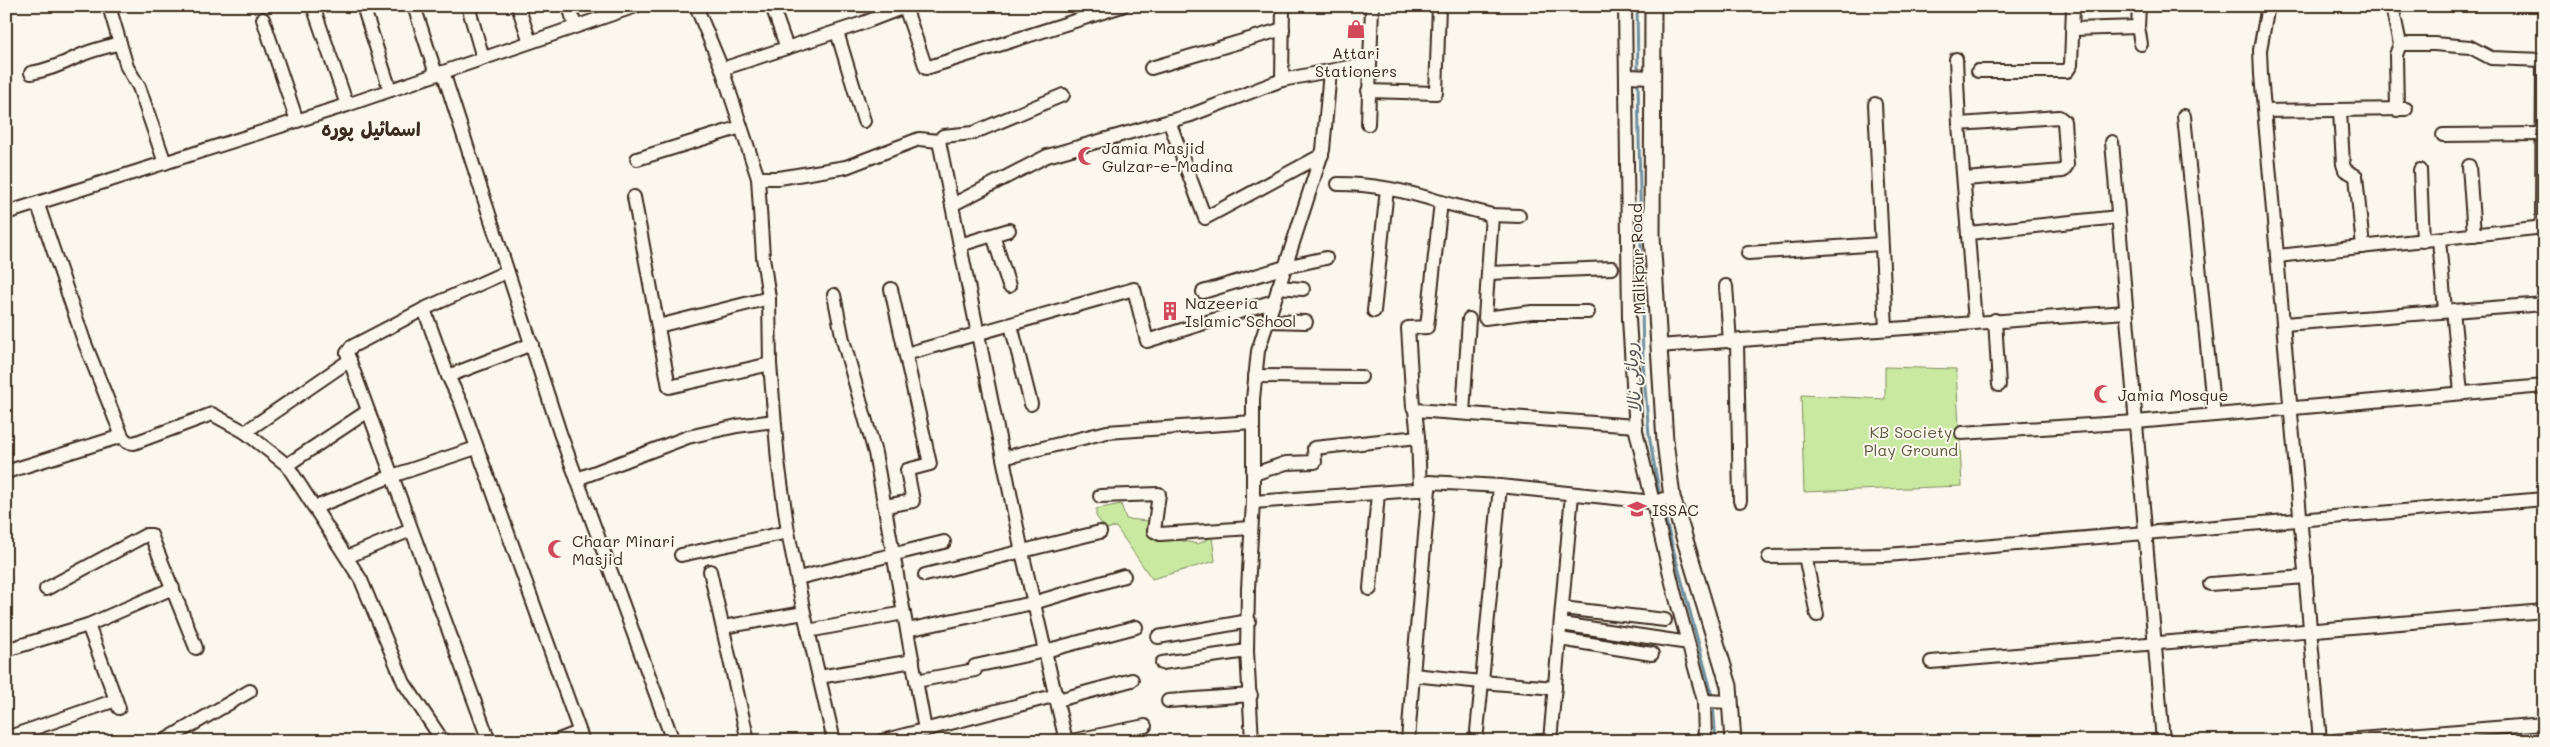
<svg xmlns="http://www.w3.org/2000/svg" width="2550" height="747" viewBox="0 0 2550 747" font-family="Mali,'Playpen Sans Arabic',sans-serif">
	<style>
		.green { fill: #c9e9a1; stroke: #828a60 }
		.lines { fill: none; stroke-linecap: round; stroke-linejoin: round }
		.stream { stroke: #70909f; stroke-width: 3 }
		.minor-casing { stroke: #3b2a1e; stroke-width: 16 }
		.tertiary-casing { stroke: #3b2a1e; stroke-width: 19 }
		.minor { stroke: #fbf7ec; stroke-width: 12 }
		.tertiary { stroke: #fbf7ec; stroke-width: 15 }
		.labels { text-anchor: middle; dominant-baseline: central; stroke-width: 4; stroke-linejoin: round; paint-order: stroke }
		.poi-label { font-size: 16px; fill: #3b2a1e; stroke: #fbf7ec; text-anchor: start }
		.street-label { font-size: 16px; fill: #3b2a1e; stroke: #fbf7ec }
		.park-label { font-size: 16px; fill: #5e5a3f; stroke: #fbf7ec }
		.water-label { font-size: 18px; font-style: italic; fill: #515454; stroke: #fbf7ec }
		.quarter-label { font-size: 19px; font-weight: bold; fill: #3b2a1e; stroke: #fbf7ec }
	</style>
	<rect width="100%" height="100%" fill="#fbf7ec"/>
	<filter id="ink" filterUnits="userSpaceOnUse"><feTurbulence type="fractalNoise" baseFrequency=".02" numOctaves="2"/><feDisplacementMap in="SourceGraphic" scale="10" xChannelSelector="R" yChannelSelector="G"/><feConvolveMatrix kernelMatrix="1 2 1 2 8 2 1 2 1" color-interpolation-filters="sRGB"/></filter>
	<g filter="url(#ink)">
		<g class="green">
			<polygon points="1885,367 1956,369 1962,486 1804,492 1801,395 1885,399"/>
			<polygon points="1121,504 1126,519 1149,521 1150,533 1163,541 1170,538 1198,544 1212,537 1215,561 1152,579 1116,527 1105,529 1096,516 1096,509"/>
		</g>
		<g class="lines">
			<g class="stream">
				<polyline points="1637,6 1638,73"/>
				<polyline points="1638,80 1643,363 1649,435 1660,497"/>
				<polyline points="1661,503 1713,698"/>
				<polyline points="1713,704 1716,741"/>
			</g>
			<g class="minor-casing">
				<g id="minor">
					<polyline points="109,6 127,67 139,87 165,163"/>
					<polyline points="313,6 347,105"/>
					<polyline points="363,6 390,90"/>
					<polyline points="414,6 436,74"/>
					<polyline points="468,6 483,58"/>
					<polyline points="518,6 530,42"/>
					<polyline points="569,6 575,26"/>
					<polyline points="696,6 722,69 758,178 763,257 769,298 770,364 778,461 788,532 804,613 834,741"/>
					<polyline points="772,6 787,48"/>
					<polyline points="1625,6 1629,319 1636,431 1674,591 1704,701 1705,741"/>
					<polyline points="2139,6 2138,27 2141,44"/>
					<polyline points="2268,6 2260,50 2261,75 2320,741"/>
					<polyline points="905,7 926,68 1122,6"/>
					<polyline points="263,19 297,121"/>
					<polyline points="2073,29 2138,27"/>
					<polyline points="837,32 864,121"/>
					<polyline points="1956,59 1959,124"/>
					<polyline points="1151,68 1283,29"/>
					<polyline points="722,69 863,23 907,6"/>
					<polyline points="1978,71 2067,71 2071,65 2073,6"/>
					<polyline points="443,72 560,433 673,741"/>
					<path d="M31,73C49,70 63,64 79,56C91,50 107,47 120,43"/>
					<polyline points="1627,76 1653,77"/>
					<polyline points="1282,80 1283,6"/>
					<polyline points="1368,91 1436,93 1439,6"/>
					<polyline points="1875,104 1886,329"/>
					<polyline points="2397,110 2396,55 2400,44"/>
					<polyline points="2265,111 2406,109"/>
					<polyline points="2340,111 2343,164 2345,170 2356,176 2363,247"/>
					<polyline points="2184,116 2214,415"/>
					<polyline points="1169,121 1205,218 1322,155"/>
					<polyline points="1368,124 1372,6"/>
					<polyline points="2443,135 2542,134"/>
					<polyline points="939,141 1022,552 1066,741"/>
					<polyline points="939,141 943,136 973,133 1063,95"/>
					<polyline points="2112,142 2163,741"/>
					<polyline points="637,159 741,127"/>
					<polyline points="2469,166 2474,235"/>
					<polyline points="2420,170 2423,241"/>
					<polyline points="758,178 779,178 846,167 919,139 939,141"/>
					<polyline points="1965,179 2063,171 2067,165 2064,121 2059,117 1959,124 1975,322"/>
					<path d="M1338,184C1373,184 1407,191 1441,202L1427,327L1408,328L1413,407L1415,410L1418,437"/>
					<polyline points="634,197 669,387 770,364"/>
					<polyline points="1441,202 1492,215 1519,216"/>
					<polyline points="38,205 84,341 122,436 127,442 134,443 212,414 245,432 287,465 361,580 404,683 443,741"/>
					<polyline points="952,205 1047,156 1191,115 1282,80 1370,63"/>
					<polyline points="6,213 347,105 636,6"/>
					<polyline points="1492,215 1488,273 1612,268"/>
					<polyline points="1969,233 2118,217"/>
					<polyline points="993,235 1009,286"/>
					<polyline points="2439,239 2445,310"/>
					<polyline points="960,245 1009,230"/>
					<polyline points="1748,253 1881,244"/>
					<polyline points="2278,256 2535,228 2540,226 2542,220 2543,60 2491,58 2470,47 2434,44 2400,44 2392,6"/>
					<polyline points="1488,273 1485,318 1532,312 1588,312"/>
					<polyline points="1726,286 1730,342"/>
					<polyline points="1278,287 1303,289"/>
					<polyline points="1203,292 1285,267 1326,258"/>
					<polyline points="834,295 843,340 875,453 925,730"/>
					<polyline points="424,309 448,376 461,403 583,741"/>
					<polyline points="2453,310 2461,393"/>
					<polyline points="1374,311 1387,189"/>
					<polyline points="1995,320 1999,385"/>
					<polyline points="1268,321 1306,322"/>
					<polyline points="2284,324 2544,304"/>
					<polyline points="1011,325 1031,404"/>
					<polyline points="658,326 769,298"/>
					<polyline points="1737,341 1740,501"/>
					<polyline points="1658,346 2126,312"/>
					<polyline points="906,354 1134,289 1147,341 1274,301"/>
					<polyline points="448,376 532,344"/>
					<polyline points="1255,376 1361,377"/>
					<polyline points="1415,410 1636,426"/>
					<polyline points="1463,413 1469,319"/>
					<polyline points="245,432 350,360"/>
					<polyline points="1962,433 2136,422 2544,386"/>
					<polyline points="1003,458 1107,432 1253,422"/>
					<polyline points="287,465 368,411"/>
					<polyline points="6,472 122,436"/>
					<polyline points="1254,474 1286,463 1315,462 1314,448 1418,437 1420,490"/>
					<polyline points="577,479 688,437 737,426 774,421"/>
					<polyline points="1500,486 1653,502 1672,497"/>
					<polyline points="1100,496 1159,494 1154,531 1160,534 1251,528"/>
					<polyline points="1253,502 1429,489 1429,482 1500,486 1482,682 1413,675 1408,741"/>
					<polyline points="885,506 913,501 907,470 930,464 891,289"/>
					<polyline points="316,507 392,476 476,448"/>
					<polyline points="681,555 788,532"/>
					<polyline points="1805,556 1817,615"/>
					<polyline points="347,557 411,530"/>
					<polyline points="1769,557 1887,555 2544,499"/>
					<polyline points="710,571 748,741"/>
					<polyline points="925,575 1100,532"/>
					<polyline points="798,578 944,542"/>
					<polyline points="2210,584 2306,577"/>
					<polyline points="46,589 146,535 151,535 196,648"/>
					<polyline points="1370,589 1378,493"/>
					<polyline points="1562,608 1665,620"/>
					<polyline points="1561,624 1682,642"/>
					<polyline points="88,625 119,708"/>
					<polyline points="723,627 804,613"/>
					<polyline points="907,630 1033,603 1124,576"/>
					<polyline points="808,631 904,613"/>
					<polyline points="1158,637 1249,621"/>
					<polyline points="1560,639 1652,654"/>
					<polyline points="6,650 88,625 173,588"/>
					<polyline points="1931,662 2544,611"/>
					<polyline points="1162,663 1247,651"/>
					<polyline points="1413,675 1429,489"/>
					<polyline points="819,677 913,661"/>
					<polyline points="916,681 975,670 975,666 1045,651 1136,627"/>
					<polyline points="1058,700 1132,680"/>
					<polyline points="1168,701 1251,695"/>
					<polyline points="1704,701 1730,702"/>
					<polyline points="6,738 116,700"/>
					<polyline points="164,741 250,691"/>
					<polyline points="489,741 347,353 351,347 424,309 506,272"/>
					<polyline points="556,741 579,732"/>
					<polyline points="882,741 1057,695"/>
					<polyline points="1071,741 1145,726"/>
					<polyline points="1252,741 1247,651 1248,589 1253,502 1253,399 1258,351 1323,150 1330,71"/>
					<polyline points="1476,741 1482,682 1555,688"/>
					<polyline points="1550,741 1572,494"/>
					<polyline points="2335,741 2544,724"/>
				</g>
			</g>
			<g class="tertiary-casing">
				<polyline id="tertiary" points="1653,6 1652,236 1665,441 1672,497 1729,686 1733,741"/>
			</g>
			<use href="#minor" class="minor"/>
			<use href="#tertiary" class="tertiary"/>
		</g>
	</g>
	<defs>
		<g id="shop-bare" transform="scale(1.5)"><path d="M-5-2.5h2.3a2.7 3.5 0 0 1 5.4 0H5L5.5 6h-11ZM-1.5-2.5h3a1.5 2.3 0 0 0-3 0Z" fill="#d1495b" stroke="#fbf7ec" stroke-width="2.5" paint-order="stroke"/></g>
		<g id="mosque-bare" transform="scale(1.5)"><path d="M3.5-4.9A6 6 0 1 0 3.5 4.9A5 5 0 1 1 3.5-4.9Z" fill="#d1495b" stroke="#fbf7ec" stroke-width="2.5" paint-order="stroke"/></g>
		<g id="building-bare" transform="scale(1.5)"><path d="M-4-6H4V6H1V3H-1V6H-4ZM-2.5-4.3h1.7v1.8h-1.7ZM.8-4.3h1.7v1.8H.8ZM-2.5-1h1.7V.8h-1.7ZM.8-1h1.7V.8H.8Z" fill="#d1495b" stroke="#fbf7ec" stroke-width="2.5" paint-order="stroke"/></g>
		<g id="school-bare" transform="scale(1.5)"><path d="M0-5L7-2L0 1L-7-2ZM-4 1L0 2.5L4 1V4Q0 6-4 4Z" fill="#d1495b" stroke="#fbf7ec" stroke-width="2.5" paint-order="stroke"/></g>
	</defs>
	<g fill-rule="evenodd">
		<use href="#shop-bare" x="1356" y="29"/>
		<use href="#mosque-bare" x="1087" y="156"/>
		<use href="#building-bare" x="1170" y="311"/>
		<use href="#mosque-bare" x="2103" y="394"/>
		<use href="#school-bare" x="1637" y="509"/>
		<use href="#mosque-bare" x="557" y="549"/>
	</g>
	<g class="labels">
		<g class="poi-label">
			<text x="1356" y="52" text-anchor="middle">Attari<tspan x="1356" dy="18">Stationers</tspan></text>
			<text x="1102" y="147">Jamia Masjid<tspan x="1102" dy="18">Gulzar-e-Madina</tspan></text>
			<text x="1185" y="302">Nazeeria<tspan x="1185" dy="18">Islamic School</tspan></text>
			<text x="2118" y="394">Jamia Mosque</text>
			<text x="1652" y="509">ISSAC</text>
			<text x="572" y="540">Chaar Minari<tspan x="572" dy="18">Masjid</tspan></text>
		</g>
		<g class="street-label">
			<text transform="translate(1637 259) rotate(-92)">Malikpur Road</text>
		</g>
		<g class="park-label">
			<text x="1911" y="431">KB Society<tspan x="1911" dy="18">Play Ground</tspan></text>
		</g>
		<g class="water-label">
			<text transform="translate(1632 378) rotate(-94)">روہائی نالا</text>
		</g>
		<g class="quarter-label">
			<text x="371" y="128">اسمائیل پورہ</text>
		</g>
	</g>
	<rect width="2550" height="747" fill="none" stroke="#fbf7ec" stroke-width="25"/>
	<rect x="12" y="12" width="2525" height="722" fill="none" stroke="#3b2a1e" stroke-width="2" filter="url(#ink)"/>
</svg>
